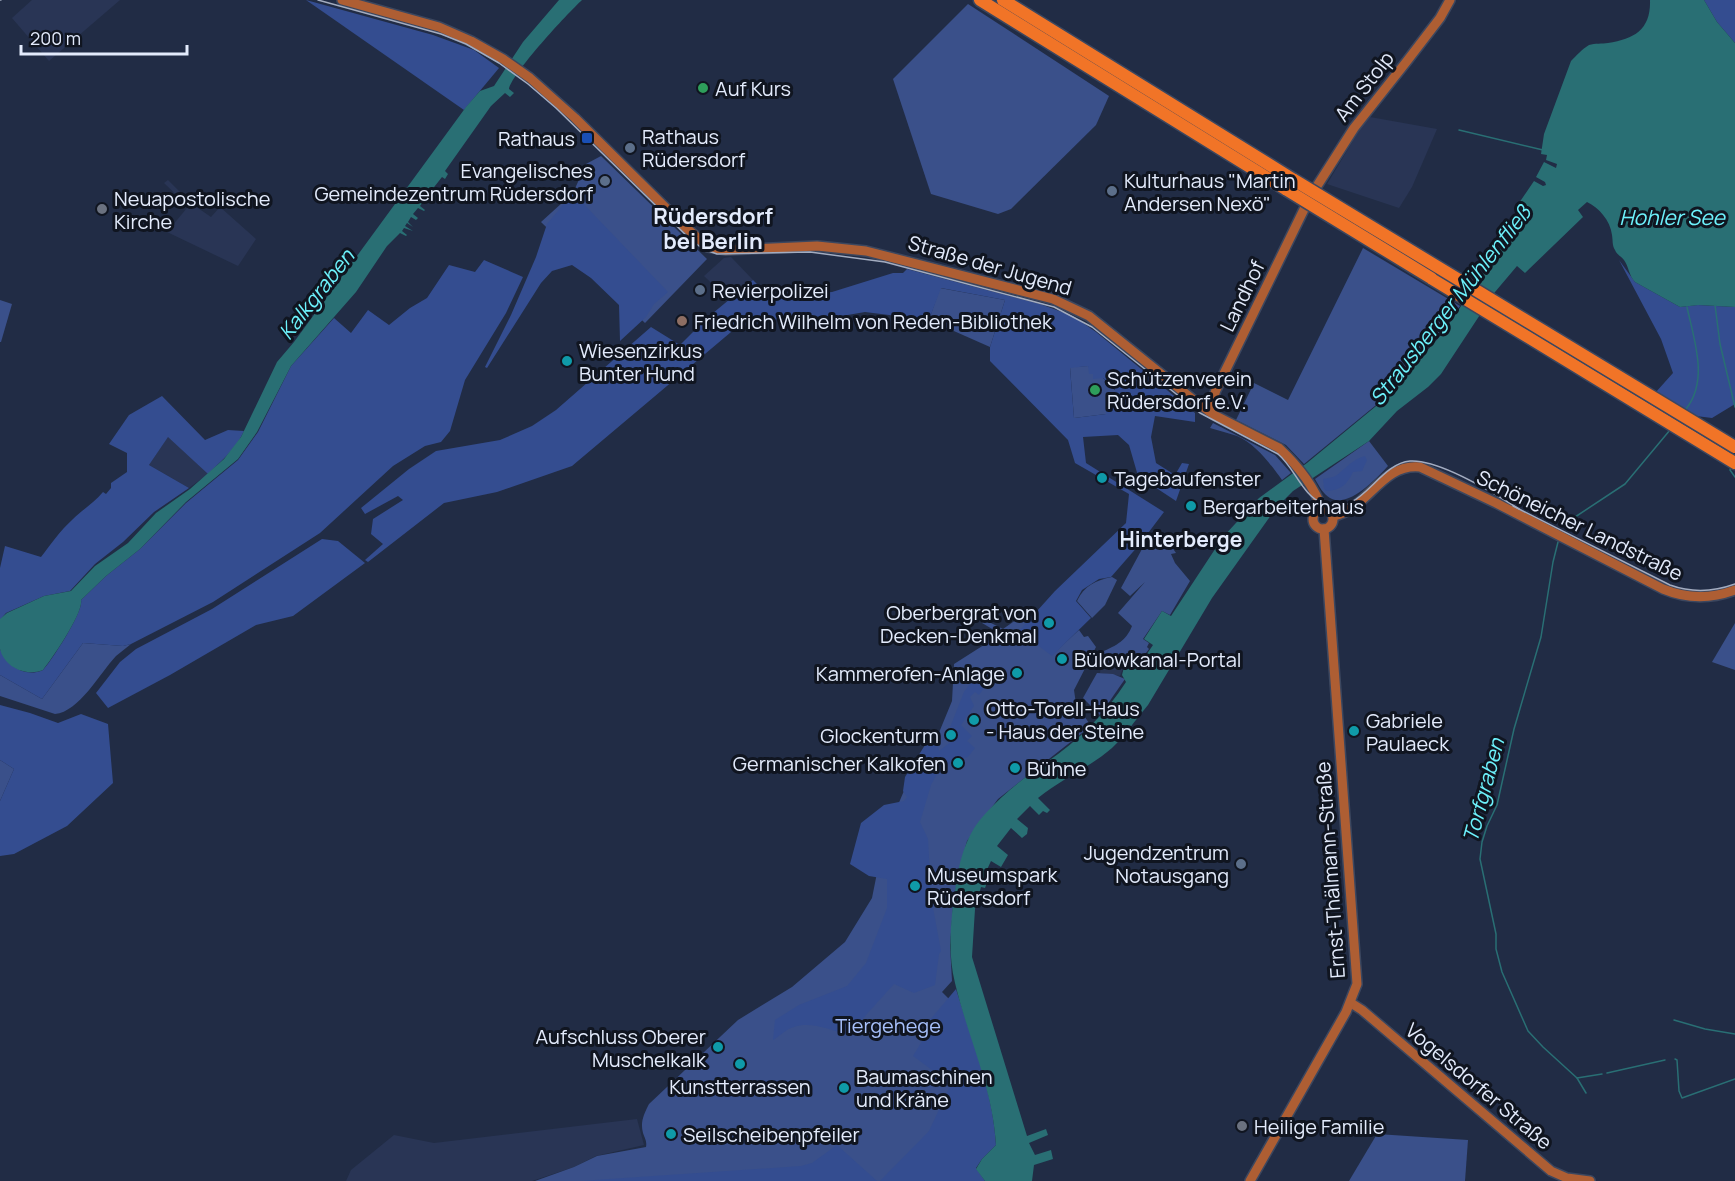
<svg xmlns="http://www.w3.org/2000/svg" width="1735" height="1181" viewBox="0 0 1735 1181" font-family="Manrope,sans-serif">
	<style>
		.built { fill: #293555 }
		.green { fill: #3a508a }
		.forest { fill: #344d90; fill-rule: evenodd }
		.water { fill: #296f74 }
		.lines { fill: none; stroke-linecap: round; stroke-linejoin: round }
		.stream { stroke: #296f74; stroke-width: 1.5 }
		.secondary-casing { stroke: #3c475f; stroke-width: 12 }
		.highway-casing { stroke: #3c475f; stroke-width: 15 }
		.secondary { stroke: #ae5e33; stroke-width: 9 }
		.highway { stroke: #f17427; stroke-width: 12 }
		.tram { stroke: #a3acc0; stroke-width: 1.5 }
		.highway-bridge-casing { stroke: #3c475f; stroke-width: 15; stroke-linecap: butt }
		.highway-bridge { stroke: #f17427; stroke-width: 12 }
		.leisure-dot { fill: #2e9e5b; stroke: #101520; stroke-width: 2 }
		.transit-dot { fill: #1a4fb4; stroke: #101520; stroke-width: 2 }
		.service-dot { fill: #5c6f8a; stroke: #101520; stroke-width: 2 }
		.worship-dot { fill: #6b7280; stroke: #101520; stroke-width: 2 }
		.education-dot { fill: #8d6e63; stroke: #101520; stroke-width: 2 }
		.culture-dot { fill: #0f9aa8; stroke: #101520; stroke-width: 2 }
		.labels { text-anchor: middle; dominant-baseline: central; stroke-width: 6; stroke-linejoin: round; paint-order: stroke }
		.street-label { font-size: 20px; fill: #e3ebfc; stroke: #101520 }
		.poi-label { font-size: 20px; fill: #e3ebfc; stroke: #101520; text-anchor: start }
		.park-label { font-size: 20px; fill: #a7c0fb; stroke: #101520 }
		.water-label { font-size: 21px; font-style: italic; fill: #6df2fc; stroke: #101520 }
		.neighbourhood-label { font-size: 21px; font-weight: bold; fill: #e3ebfc; stroke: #101520 }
		.quarter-label { font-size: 22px; font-weight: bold; fill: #e3ebfc; stroke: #101520 }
	</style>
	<rect width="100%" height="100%" fill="#212c45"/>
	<g class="built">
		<polygon points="32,0 120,0 49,61 12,18"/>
		<polygon points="1370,117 1437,129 1412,187 1399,208 1327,184 1360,129"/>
		<polygon points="168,180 192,204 211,217 220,207 256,239 238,266 167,232 187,208 187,205 164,183"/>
		<polygon points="731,257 753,280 729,300 704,276 724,258"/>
		<polygon points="168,436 208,474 189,488 149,465"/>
		<polygon points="1102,658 1126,660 1120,676 1100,673"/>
		<polygon points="637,1119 644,1145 596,1156 574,1167 532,1181 346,1181 351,1170 394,1135 434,1143"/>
	</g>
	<g class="green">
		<polygon points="968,4 1109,96 1096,125 1011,209 998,214 931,194 893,79"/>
		<polygon points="601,156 707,259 645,323 541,222 573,193 586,164"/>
		<polygon points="1363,248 1460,306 1441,333 1381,401 1304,464 1286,445 1236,420 1254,383 1288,400"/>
		<polygon points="940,288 1005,300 990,347 929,320"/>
		<polygon points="0,300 12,304 1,342 0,342"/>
		<polygon points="1088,366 1098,378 1103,378 1115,390 1115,400 1106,414 1074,418 1070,367"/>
		<path d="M1213,423L1275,455L1291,473L1282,480C1271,465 1256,444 1237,436C1229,433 1219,431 1210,428Z"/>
		<path d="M1369,441L1388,466C1377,478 1348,509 1330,498C1323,494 1319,486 1315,479Z"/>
		<path d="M1158,536L1165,537L1176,553L1171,554L1175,563L1190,581L1170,615L1162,611L1143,639L1149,643L1147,647L1149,649L1139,662L1126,663V660L1101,658L1102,652C1117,645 1126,641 1132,626L1118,613L1145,582L1130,596L1121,588L1142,549Z"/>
		<path d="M1112,577L1117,580L1105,605L1092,618L1077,601C1084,586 1096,580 1112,577Z"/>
		<path d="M1031,616L1053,654L1079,630L1084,637L1088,636L1096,647L1074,690L1076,704L1091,726L998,799L967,841L958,874L953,907L950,945L952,981L942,992L950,1000L967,1181H535L574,1167L597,1156L646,1147C647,1141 645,1139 643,1133C640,1122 644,1114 649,1104L738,1020L792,987L845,942L872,898L884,838L906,786L938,735L952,701L954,664L987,643L994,630L982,623L985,620L1003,629L1020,617Z"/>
		<polygon points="1735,623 1735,670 1712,662"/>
		<path d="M83,643L123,646L131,644C126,648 121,652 116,656C100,673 79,712 55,714L0,696V675L42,699Z"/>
		<polygon points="1097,673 1113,674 1125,679 1100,715 1083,698"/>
		<polygon points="0,760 14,769 0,801"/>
		<polygon points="1377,1134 1468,1140 1465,1181 1349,1181"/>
	</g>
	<g class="forest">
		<polygon points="306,0 433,35 474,50 499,68 464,110"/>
		<polygon points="1704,0 1735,0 1735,43 1717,22"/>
		<polygon points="573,193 668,292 654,304 646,317 620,341 619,305 591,278 572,265 552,271 541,283 487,368 485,367 511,315 536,257 547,224"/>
		<path d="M484,260L523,277L506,313L465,380L450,431L441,442L425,446L393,466L320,533L213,602L131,644L123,646L83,643L42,699L0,675V649C8,666 24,678 43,670C52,660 84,611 81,600L106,576L140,549L186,503L238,460L258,432L291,366L334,318L351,333L368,310L389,325L410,308L427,298L449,265L475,272Z"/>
		<polygon points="1619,260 1635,282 1680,307 1698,305 1735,307 1735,404 1712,418 1696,416 1656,392 1673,373 1661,339"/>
		<path d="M907,269L1040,304L1073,316L1096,332L1195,413V422L1155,416L1151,437L1156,463L1175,475L1182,463L1189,464L1176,501L1138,476L1129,445L1118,435L1083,437L1086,463L1164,512L1139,545L1111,577L1099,579L1082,590L1076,601L1091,618L1052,656L1019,631L1055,591L1126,523L1129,494L1075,463L1068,440L990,361V347L1005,300L941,288L929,320L865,312L836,317L794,316L737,327L572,466L497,492L444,503L368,562L365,560L383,544L371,534L373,519L403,500L398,496L365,514L361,508L409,469L436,451L500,440L532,426L556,410L651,327L680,345L707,318L753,280L769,296L832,292L893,273H903ZM1088,366L1089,374H1093V379L1103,378L1115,389V400L1105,401L1106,414L1074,418L1070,368Z"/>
		<path d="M162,396L205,440L228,430L244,431C236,449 221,461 208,474L168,437L149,465L189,488L154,512L123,542L95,564L70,591L44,596L6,613L0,620V568L5,546L41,557C51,544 60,531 72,520C82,510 94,503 103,492L106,494L111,488V483L127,472V453L109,444L129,415Z"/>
		<path d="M1365,456L1367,460L1362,471L1353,472C1347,485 1341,490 1326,491L1324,488L1323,479C1327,478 1333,478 1337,475C1346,468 1353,459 1365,456Z"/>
		<polygon points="322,539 338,541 365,563 293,616 256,625 170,675 108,708 96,693 120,662 136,649 212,609"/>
		<path d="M978,673L985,677L982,682L986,685L979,695L975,692L970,697L974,706L961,725L972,736L967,741L975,748L968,757L954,760L938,772L931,785L920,822L928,839L931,897L941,951L939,954L935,985L914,993L894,984L848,1035C832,1030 810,1021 794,1027C786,1029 780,1036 773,1040L775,1020L799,1005L847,986L866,963L887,908V879L869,876L850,864L861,823L884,805L904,801L907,797L903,791L905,777L930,737L937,743L939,751L956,738L954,730H949L964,692Z"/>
		<polygon points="0,705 30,713 58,723 81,714 108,724 113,783 67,826 14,854 0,856 0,801 14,769 0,760"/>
		<path d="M956,989C972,1040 993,1091 996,1145L982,1159L976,1168L985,1181H880L929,1131L951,1084L913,1056L927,1033L929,1021Z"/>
		<polygon points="837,1145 877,1181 580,1181 801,1166 812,1163"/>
	</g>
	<g class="water">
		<path d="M559,0H582C567,14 513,72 509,89L514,93L510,97L505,93L491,106L445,171L448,174L445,179L442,177L431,191L436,194L434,199L427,196L420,206L425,210L424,211L418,208L413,214L418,218L416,220L411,217L408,222L413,227L407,223L405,226L413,231L404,228L402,231L407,235L406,236L400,233L387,246L356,292L291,366L257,432L238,459L186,502L140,549L106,576L81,600C84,612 52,659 43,670C26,677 4,667 0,649C0,640 0,628 0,619L7,613L44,596L71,591L95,566L128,543L156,513L190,489L224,459L241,437L277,362L294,342L466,107L480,91L494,86L523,42Z"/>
		<path d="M1650,0H1704L1717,22L1735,43V307L1699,305L1680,307L1635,282C1629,276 1629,267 1624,260C1621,256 1617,255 1615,250C1612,245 1613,241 1612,235C1610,220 1599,208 1587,202L1578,210L1583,217L1525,273L1517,266L1495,292L1441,374L1428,387L1397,411L1369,441L1293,491L1280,504L1284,509L1279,515L1274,511L1212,598L1148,705C1136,719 1125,736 1112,748C1089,768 1061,779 1038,798L1050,810L1047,813L1043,811L1039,815L1030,806L1017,819L1028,828L1027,834L1022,838L1011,828L997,846L1008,855L1001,867L991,861L985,874L989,877L985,888L981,887L975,909L972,957L1027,1136L1046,1129L1048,1135L1029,1143L1035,1155L1051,1150L1053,1159L1034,1165L1032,1181H985L976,1169L982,1159L996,1145C993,1088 968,1038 955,983C947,951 951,916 956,884C960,858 967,833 985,814C1004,793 1025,777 1047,762C1078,741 1106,713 1126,682L1122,675L1125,663L1140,664L1153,645L1144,639L1162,611L1171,616L1223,537L1259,498L1307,463L1381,402L1442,334L1522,217L1526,209L1519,203L1534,181L1543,186L1546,185L1545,182L1536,177L1544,162L1556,168L1557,164L1546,160L1547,155L1541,154L1544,134L1571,61C1576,56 1582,49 1589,45C1595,43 1602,44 1608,43C1635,39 1651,29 1650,0Z"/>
	</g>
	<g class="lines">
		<g class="stream">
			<polyline points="1459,130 1543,150"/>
			<polyline points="1715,305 1720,344 1735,407"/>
			<path d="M1686,409C1709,380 1694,340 1687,307"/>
			<polyline points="1731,467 1730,470 1735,477"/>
			<polyline points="1569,521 1625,484 1670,430"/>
			<polyline points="1558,542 1553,562 1541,637 1514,729 1497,805 1487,826 1482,842 1480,859 1496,934 1496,949 1502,972 1528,1031 1543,1047 1577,1078 1586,1093"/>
			<polyline points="1674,1020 1705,1029 1735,1034"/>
			<polyline points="1675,1059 1677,1060 1679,1091 1682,1098 1735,1079"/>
			<polyline points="1607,1073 1665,1060"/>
			<polyline points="1577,1078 1602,1074"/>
		</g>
		<g class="secondary-casing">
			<g id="secondary">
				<path d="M342,0L439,27L471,41L503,59L530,78L575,118L684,226L708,247L726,250L817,246L866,251L1053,299L1089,316L1191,398L1214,415L1279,448C1296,464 1314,486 1322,509"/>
				<polyline points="1209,411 1216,390 1310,197 1354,128 1407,61 1440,18 1450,0"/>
				<circle cx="1323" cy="519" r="10"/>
				<path d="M1333,516C1368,510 1381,463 1420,467L1496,503L1663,589C1687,599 1711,599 1735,590"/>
				<polyline points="1351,1003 1362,1010 1551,1171 1567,1178 1590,1181"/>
				<polyline points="1250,1181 1346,1012 1357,984 1324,529"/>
			</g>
		</g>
		<g class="highway-casing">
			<g id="highway">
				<polyline points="980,0 1287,190"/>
				<polyline points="1003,0 1294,180"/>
				<polyline points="1431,278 1735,463"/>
			</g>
		</g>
		<use href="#secondary" class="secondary"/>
		<use href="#highway" class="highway"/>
		<g class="tram">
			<polyline points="0,0 1,0"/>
			<path d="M318,0L441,34L466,44L499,63L528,84L556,108L689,238L703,249L717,254L810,252L885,262L1054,307L1092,327L1200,413L1278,454C1295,468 1302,496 1324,504C1361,518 1377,464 1410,461C1439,459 1494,493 1519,509"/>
			<path d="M1513,506L1670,585C1692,593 1713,592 1735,584"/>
		</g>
		<g class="highway-bridge-casing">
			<g id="highway-bridge">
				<polyline points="1294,180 1735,447"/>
				<polyline points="1287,190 1431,278"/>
			</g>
		</g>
		<use href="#highway-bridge" class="highway-bridge"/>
	</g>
	<g class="leisure-dot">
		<circle cx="703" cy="88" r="6"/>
		<circle cx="1095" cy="390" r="6"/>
	</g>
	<rect class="transit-dot" x="581" y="132" width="12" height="12" rx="3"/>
	<g class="service-dot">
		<circle cx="630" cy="148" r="6"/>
		<circle cx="605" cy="181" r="6"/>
		<circle cx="1112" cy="191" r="6"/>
		<circle cx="700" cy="290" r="6"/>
		<circle cx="1241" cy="864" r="6"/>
	</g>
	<g class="worship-dot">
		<circle cx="102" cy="209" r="6"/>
		<circle cx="1242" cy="1126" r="6"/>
	</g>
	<circle class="education-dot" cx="682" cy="321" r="6"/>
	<g class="culture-dot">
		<circle cx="567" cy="361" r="6"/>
		<circle cx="1102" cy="478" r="6"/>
		<circle cx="1191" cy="506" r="6"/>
		<circle cx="1049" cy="623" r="6"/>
		<circle cx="1062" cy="659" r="6"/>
		<circle cx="1017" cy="673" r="6"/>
		<circle cx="974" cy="720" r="6"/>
		<circle cx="1354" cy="731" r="6"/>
		<circle cx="951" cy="735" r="6"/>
		<circle cx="958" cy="763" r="6"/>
		<circle cx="1015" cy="768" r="6"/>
		<circle cx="915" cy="886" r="6"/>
		<circle cx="718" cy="1047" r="6"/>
		<circle cx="740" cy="1064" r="6"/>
		<circle cx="844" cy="1088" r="6"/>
		<circle cx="671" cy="1134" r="6"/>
	</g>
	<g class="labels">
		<g class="street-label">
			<text transform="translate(1364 86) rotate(-52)">Am Stolp</text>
			<text transform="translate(990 265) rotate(16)">Straße der Jugend</text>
			<text transform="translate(1242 296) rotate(-64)">Landhof</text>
			<text transform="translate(1580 525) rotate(26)">Schöneicher Landstraße</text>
			<text transform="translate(1330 870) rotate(-94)">Ernst-Thälmann-Straße</text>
			<text transform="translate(1479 1086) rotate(40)">Vogelsdorfer Straße</text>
		</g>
		<g class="poi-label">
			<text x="715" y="88">Auf Kurs</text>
			<text x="642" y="136">Rathaus<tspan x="642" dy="23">Rüdersdorf</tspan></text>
			<text x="575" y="138" text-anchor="end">Rathaus</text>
			<text x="593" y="170" text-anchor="end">Evangelisches<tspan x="593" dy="23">Gemeindezentrum Rüdersdorf</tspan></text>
			<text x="1124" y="180">Kulturhaus "Martin<tspan x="1124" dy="23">Andersen Nexö"</tspan></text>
			<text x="114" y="198">Neuapostolische<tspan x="114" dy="23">Kirche</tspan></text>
			<text x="712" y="290">Revierpolizei</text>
			<text x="694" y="321">Friedrich Wilhelm von Reden-Bibliothek</text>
			<text x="579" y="350">Wiesenzirkus<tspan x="579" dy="23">Bunter Hund</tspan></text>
			<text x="1107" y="378">Schützenverein<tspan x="1107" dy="23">Rüdersdorf e.V.</tspan></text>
			<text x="1114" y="478">Tagebaufenster</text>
			<text x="1203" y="506">Bergarbeiterhaus</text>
			<text x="1037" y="612" text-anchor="end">Oberbergrat von<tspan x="1037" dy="23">Decken-Denkmal</tspan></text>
			<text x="1074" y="659">Bülowkanal-Portal</text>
			<text x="1005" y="673" text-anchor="end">Kammerofen-Anlage</text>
			<text x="986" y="708">Otto-Torell-Haus<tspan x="986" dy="23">- Haus der Steine</tspan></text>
			<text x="1366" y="720">Gabriele<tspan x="1366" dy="23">Paulaeck</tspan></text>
			<text x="939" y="735" text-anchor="end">Glockenturm</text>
			<text x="946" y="763" text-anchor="end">Germanischer Kalkofen</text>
			<text x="1027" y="768">Bühne</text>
			<text x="1229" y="852" text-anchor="end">Jugendzentrum<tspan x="1229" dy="23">Notausgang</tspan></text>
			<text x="927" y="874">Museumspark<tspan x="927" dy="23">Rüdersdorf</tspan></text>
			<text x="706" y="1036" text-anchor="end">Aufschluss Oberer<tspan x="706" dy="23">Muschelkalk</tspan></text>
			<text x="856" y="1076">Baumaschinen<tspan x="856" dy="23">und Kräne</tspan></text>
			<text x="740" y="1086" text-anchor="middle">Kunstterrassen</text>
			<text x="1254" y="1126">Heilige Familie</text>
			<text x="683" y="1134">Seilscheibenpfeiler</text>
		</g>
		<g class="park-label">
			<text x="888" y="1025">Tiergehege</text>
		</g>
		<g class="water-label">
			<text x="1672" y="217">Hohler See</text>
			<text transform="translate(316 294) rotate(-52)">Kalkgraben</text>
			<text transform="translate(1450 305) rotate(-52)">Strausberger Mühlenfließ</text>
			<text transform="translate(1483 790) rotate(-75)">Torfgraben</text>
		</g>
		<g class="neighbourhood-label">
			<text x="1181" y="539">Hinterberge</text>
		</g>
		<g class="quarter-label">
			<text x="713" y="216">Rüdersdorf<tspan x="713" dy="25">bei Berlin</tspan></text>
		</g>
	</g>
	<path d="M21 45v9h166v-9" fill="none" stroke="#e3ebfc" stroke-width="3"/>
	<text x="30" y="45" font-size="18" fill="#e3ebfc" stroke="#101520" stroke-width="4.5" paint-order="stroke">200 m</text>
</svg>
